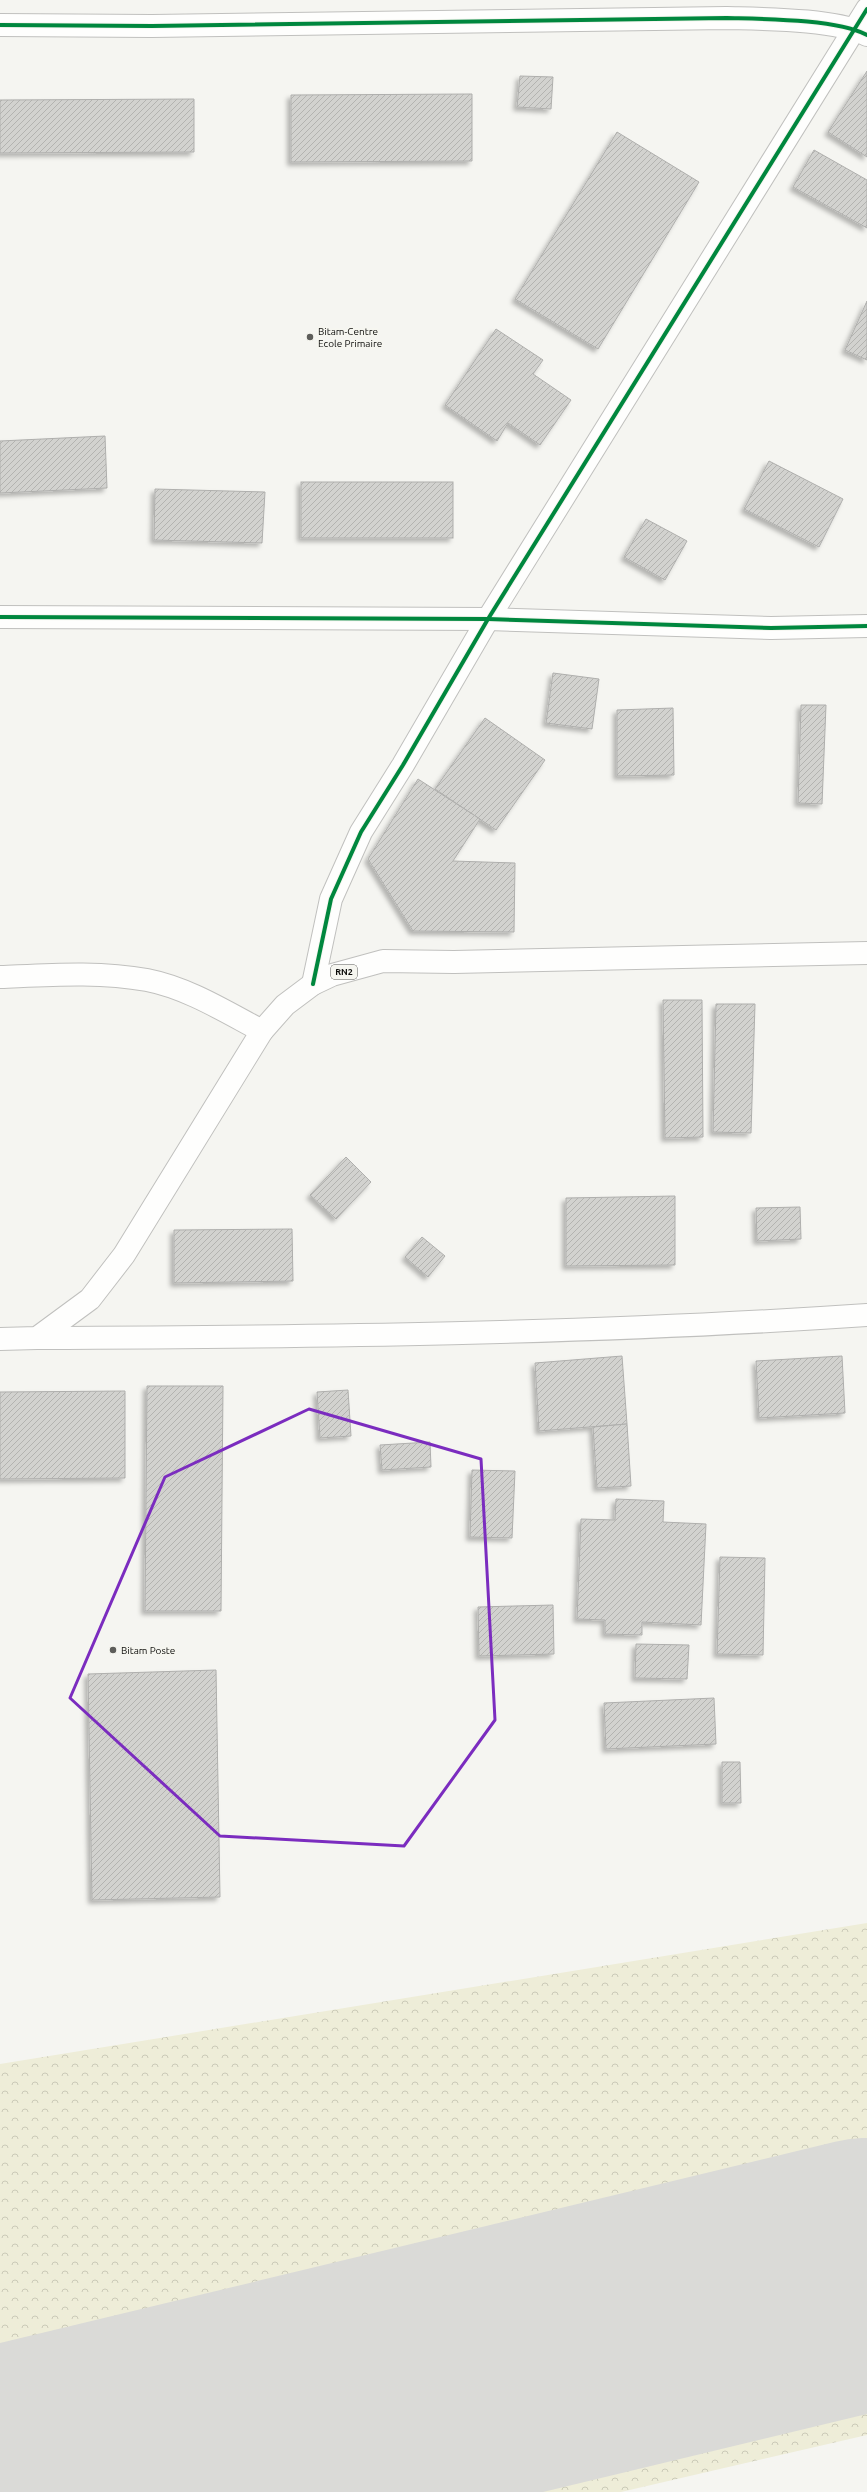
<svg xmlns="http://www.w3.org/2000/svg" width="867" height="2492" viewBox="0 0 867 2492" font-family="Ubuntu,sans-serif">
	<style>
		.forest { fill: url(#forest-crowns) }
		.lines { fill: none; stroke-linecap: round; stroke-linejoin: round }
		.runway { stroke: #dadad7; stroke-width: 272 }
		.building { fill: url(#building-hatch); stroke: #afafad; filter: url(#shadow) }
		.minor-casing { stroke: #c0c0be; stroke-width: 24 }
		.trunk-casing { stroke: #c0c0be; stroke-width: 24 }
		.minor { stroke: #fefefd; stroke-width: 22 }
		.trunk { stroke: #fefefd; stroke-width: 22 }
		.cycleway-casing { stroke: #f6f6f0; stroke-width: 6 }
		.cycleway { stroke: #00873e; stroke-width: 4 }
		.marked { fill: none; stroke: #7b2cbf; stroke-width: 3; stroke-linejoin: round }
		.poi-dot { fill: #5d5d5a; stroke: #f6f6f0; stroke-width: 1.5 }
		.labels { text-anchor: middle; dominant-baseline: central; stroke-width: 4; stroke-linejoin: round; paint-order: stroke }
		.shield { fill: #f6f6f0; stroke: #52524e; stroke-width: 1 }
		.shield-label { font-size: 9px; font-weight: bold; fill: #0b0b09 }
		.poi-label { font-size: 10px; fill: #0b0b09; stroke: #f6f6f0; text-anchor: start }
	</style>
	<defs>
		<pattern id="forest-crowns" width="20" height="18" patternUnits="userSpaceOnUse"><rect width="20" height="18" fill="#eeedd8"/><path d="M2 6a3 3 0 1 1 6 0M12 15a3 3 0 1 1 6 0" fill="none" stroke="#cbcab8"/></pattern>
		<pattern id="building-hatch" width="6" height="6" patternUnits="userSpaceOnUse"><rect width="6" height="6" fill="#d2d2cf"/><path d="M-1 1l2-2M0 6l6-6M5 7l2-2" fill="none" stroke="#b3b3b0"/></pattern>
		<filter id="shadow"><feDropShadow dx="-3.5" dy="3.5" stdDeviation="2" flood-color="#0004"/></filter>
	</defs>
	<rect width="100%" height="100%" fill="#f5f5f1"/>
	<polygon class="forest" points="867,1923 867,2435 621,2492 0,2492 0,2064"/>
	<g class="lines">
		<polyline class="runway" points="0,2483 867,2274"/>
	</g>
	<g class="building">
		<polygon points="867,71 867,157 828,132"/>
		<polygon points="520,76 553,77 551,109 517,107"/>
		<polygon points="472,94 472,161 291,162 291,95"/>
		<polygon points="194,99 194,152 0,153 0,100"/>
		<polygon points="617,132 699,182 598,349 515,299"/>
		<polygon points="814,150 867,180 867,228 793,187"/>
		<polygon points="867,301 867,360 845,350"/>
		<polygon points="496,329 543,360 533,374 571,400 540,445 508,423 497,441 445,405"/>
		<polygon points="105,436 107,488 0,493 0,441"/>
		<polygon points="769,461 843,499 819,547 744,509"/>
		<rect x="301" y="482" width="152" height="56"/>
		<polygon points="155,489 265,492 262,543 154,540"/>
		<polygon points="646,519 687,541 665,580 624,557"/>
		<polygon points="553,673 599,679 592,729 546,723"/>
		<polygon points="801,705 826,705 822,804 798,803"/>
		<polygon points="673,708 674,775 617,776 617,710"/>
		<polygon points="485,718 545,760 496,830 435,789"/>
		<polygon points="418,779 480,819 453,861 515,863 514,932 413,931 368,859"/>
		<polygon points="663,1000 702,1000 703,1137 665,1138"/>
		<polygon points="716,1004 755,1004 751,1133 713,1132"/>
		<polygon points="346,1157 371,1182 336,1219 310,1195"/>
		<polygon points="675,1196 675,1265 566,1266 566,1198"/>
		<polygon points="800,1207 801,1239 757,1241 756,1208"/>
		<polygon points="292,1229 293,1281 174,1283 174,1230"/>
		<polygon points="422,1237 445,1256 428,1277 405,1257"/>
		<polygon points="622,1356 627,1424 539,1431 535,1363"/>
		<polygon points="842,1356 845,1413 759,1418 756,1361"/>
		<polygon points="147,1386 223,1386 221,1611 145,1611"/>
		<polygon points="348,1390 351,1436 320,1438 317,1392"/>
		<polygon points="125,1391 125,1478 0,1479 0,1392"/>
		<polygon points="627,1424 631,1486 597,1488 593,1427"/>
		<polygon points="430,1442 431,1467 382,1470 380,1445"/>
		<polygon points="472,1470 515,1471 512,1538 470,1537"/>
		<polygon points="616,1499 664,1501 663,1522 706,1524 701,1625 642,1622 642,1635 605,1634 605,1620 577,1619 581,1519 615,1520"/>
		<polygon points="720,1557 765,1558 763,1655 717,1654"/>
		<polygon points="553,1605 554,1654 479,1656 478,1607"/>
		<polygon points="636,1644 689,1645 687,1679 635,1678"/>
		<polygon points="216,1670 220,1897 92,1900 88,1674"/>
		<polygon points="714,1698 716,1744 606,1749 604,1703"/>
		<polygon points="722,1762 740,1762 741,1803 722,1803"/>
	</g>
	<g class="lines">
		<g class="minor-casing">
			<g id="minor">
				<path d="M0,25L152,26L727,18C763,19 837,19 867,35"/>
				<polyline points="0,617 488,619 771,628 867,626"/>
				<path d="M0,977C48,975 99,971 147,980C188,988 226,1012 262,1031"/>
				<polyline points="313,984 331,899 361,832 403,765 488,619 867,9"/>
				<path d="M37,1338C314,1337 591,1334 867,1315"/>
			</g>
		</g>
		<g class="trunk-casing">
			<polyline id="trunk" points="0,1339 37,1338 90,1299 124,1255 262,1031 285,1005 313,984 332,975 383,961 454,962 867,953"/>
		</g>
		<use href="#minor" class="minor"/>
		<use href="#trunk" class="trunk"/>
		<g class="cycleway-casing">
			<g id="cycleway">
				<path d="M0,25L152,26L727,18C763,19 837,19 867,35"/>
				<polyline points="0,617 488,619 771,628 867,626"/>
				<polyline points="313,984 331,899 361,832 403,765 488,619 867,9"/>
			</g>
		</g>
		<use href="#cycleway" class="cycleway"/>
	</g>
	<path class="marked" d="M309,1409L481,1459L495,1720L404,1846L220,1836L70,1698L165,1477Z"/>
	<g class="poi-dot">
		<circle cx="310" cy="337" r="4"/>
		<circle cx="113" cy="1650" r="4"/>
	</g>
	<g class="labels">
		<rect class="shield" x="331" y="965" width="26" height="14" rx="3"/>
		<g class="shield-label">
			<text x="344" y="972">RN2</text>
		</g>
		<g class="poi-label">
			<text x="318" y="331">Bitam-Centre<tspan x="318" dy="12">Ecole Primaire</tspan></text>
			<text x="121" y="1650">Bitam Poste</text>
		</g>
	</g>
</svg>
